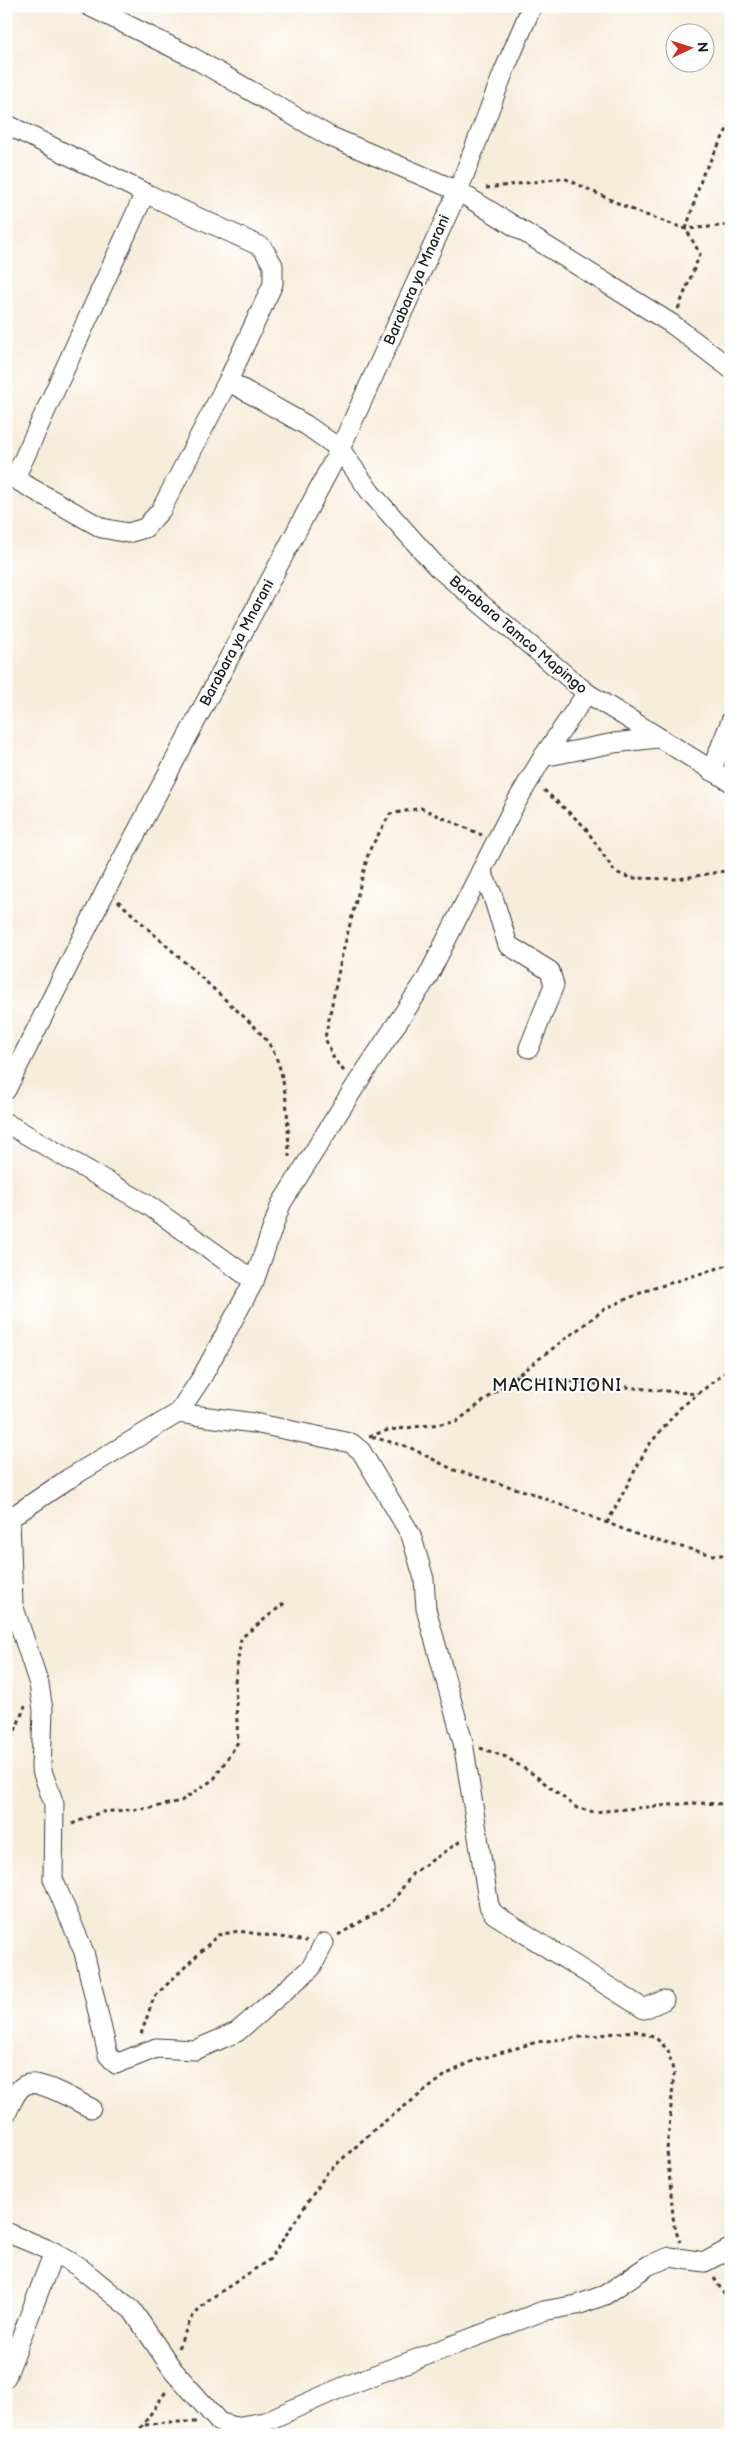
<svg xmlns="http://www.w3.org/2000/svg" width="737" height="2441" viewBox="0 0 737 2441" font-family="'Balsamiq Sans',sans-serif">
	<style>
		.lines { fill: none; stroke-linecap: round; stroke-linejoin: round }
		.minor-casing { stroke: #3d3b38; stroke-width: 21 }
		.path { stroke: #3d3b38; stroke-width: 3; stroke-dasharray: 4 4; stroke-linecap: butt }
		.minor { stroke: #fff; stroke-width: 19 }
		.labels { text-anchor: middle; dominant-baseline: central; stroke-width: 4; stroke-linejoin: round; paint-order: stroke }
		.street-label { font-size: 15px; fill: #1c1c1c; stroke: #fff }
		.quarter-label { font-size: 18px; letter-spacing: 1px; fill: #1c1c1c; stroke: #fff }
	</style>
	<rect width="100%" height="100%" fill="#fff"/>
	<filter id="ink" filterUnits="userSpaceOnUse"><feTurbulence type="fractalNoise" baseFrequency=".02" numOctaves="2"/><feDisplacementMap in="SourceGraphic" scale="10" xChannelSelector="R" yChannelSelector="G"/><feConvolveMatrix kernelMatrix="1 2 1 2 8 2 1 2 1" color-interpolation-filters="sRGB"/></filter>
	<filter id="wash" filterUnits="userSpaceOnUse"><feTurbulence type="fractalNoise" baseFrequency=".0096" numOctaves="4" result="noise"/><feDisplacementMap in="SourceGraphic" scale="20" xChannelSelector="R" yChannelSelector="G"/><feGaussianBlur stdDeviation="1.12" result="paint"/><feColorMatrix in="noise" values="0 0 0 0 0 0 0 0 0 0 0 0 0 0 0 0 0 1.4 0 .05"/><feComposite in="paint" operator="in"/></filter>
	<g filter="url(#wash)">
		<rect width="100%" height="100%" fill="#f6ecda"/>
	</g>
	<g filter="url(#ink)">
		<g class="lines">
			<g class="minor-casing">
				<g id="minor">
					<polyline points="89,6 192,57 329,136 458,191 672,324 731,369"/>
					<polyline points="6,124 145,193 262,247 273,265 273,284 228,381 161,510 145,528 128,533 102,528 6,474"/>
					<polyline points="228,381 306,425 340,449 371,493 437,567 587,693 731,782"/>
					<polyline points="15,478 145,193"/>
					<polyline points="543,757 614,743 657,738"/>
					<polyline points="711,771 731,721"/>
					<polyline points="481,871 492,894 508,945 550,971 554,985 529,1048"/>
					<polyline points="6,1090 106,890 340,449 458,191 504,71 532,6"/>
					<polyline points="6,1123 148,1205 254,1281"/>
					<polyline points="178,1413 254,1423 351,1443 361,1451 411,1535 424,1579 426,1609 463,1742 489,1906 494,1914 644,2009 664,2000"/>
					<polyline points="10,1519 13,1605 39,1684 43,1710 41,1768 54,1804 53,1879 84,1952 108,2055 116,2064 156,2048 195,2050 237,2032 311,1968 324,1943"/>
					<polyline points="6,1521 68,1479 178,1413 202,1377 254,1281 281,1204 356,1085 427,978 514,806 543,757 587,693"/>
					<path d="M6,2114C11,2105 15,2090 25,2085C39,2078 77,2102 91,2108"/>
					<polyline points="6,2232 54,2252 79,2267 132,2310 173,2370 219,2422 234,2427 264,2422 343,2387 543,2311 577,2305 605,2295 649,2265 670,2257 705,2262 731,2248"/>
					<polyline points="6,2377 54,2252"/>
				</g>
			</g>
			<g class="path">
				<polyline points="486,188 564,178 637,212 686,229 731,225"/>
				<polyline points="678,309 700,254 686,229 703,174 731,122"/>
				<polyline points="544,790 584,826 615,872 631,878 678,879 731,870"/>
				<path d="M118,901L254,1026C259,1032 265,1038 269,1044C288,1072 288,1124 289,1157"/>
				<polyline points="344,1071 334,1059 325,1038 342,955 369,851 390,814 421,808 482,835"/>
				<polyline points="514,1376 697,1394"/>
				<polyline points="369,1436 389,1430 456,1422 606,1308 645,1291 731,1264"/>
				<polyline points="372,1437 409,1447 454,1470 528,1492 646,1538 713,1555 731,1555"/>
				<polyline points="607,1523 648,1446 680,1408 731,1368"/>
				<polyline points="480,1748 506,1757 533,1774 577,1808 594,1812 691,1803 731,1804"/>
				<polyline points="6,1753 25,1706"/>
				<polyline points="72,1824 101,1812 151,1808 181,1801 214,1779 238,1742 235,1682 241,1638 287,1601"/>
				<polyline points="338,1935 391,1904 413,1873 461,1841"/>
				<polyline points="141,2034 154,1997 218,1935 238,1931 307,1941"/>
				<polyline points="714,2278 731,2305"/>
				<polyline points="178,2348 191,2319 207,2301 270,2259 327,2173 376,2128 447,2074 473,2061 537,2042 635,2031 656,2038 668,2050 674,2074 667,2150 674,2226 680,2242"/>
				<polyline points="145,2425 165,2422 197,2422"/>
				<polyline points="136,2435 167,2390"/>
			</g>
			<use href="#minor" class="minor"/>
		</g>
	</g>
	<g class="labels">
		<g class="street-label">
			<text transform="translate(417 280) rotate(-66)">Barabara ya Mnarani</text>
			<text transform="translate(518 635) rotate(40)">Barabara Tamco Mapingo</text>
			<text transform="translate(237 643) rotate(-62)">Barabara ya Mnarani</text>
		</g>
		<g class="quarter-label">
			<text x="557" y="1385">MACHINJIONI</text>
		</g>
	</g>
	<rect width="737" height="2441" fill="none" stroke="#fff" stroke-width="25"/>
	<g transform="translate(690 48) rotate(86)"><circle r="24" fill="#ffffff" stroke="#a4a4a4"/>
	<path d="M0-4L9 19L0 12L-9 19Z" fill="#c8321e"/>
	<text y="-8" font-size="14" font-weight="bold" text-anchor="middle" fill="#1c1c1c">N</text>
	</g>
</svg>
